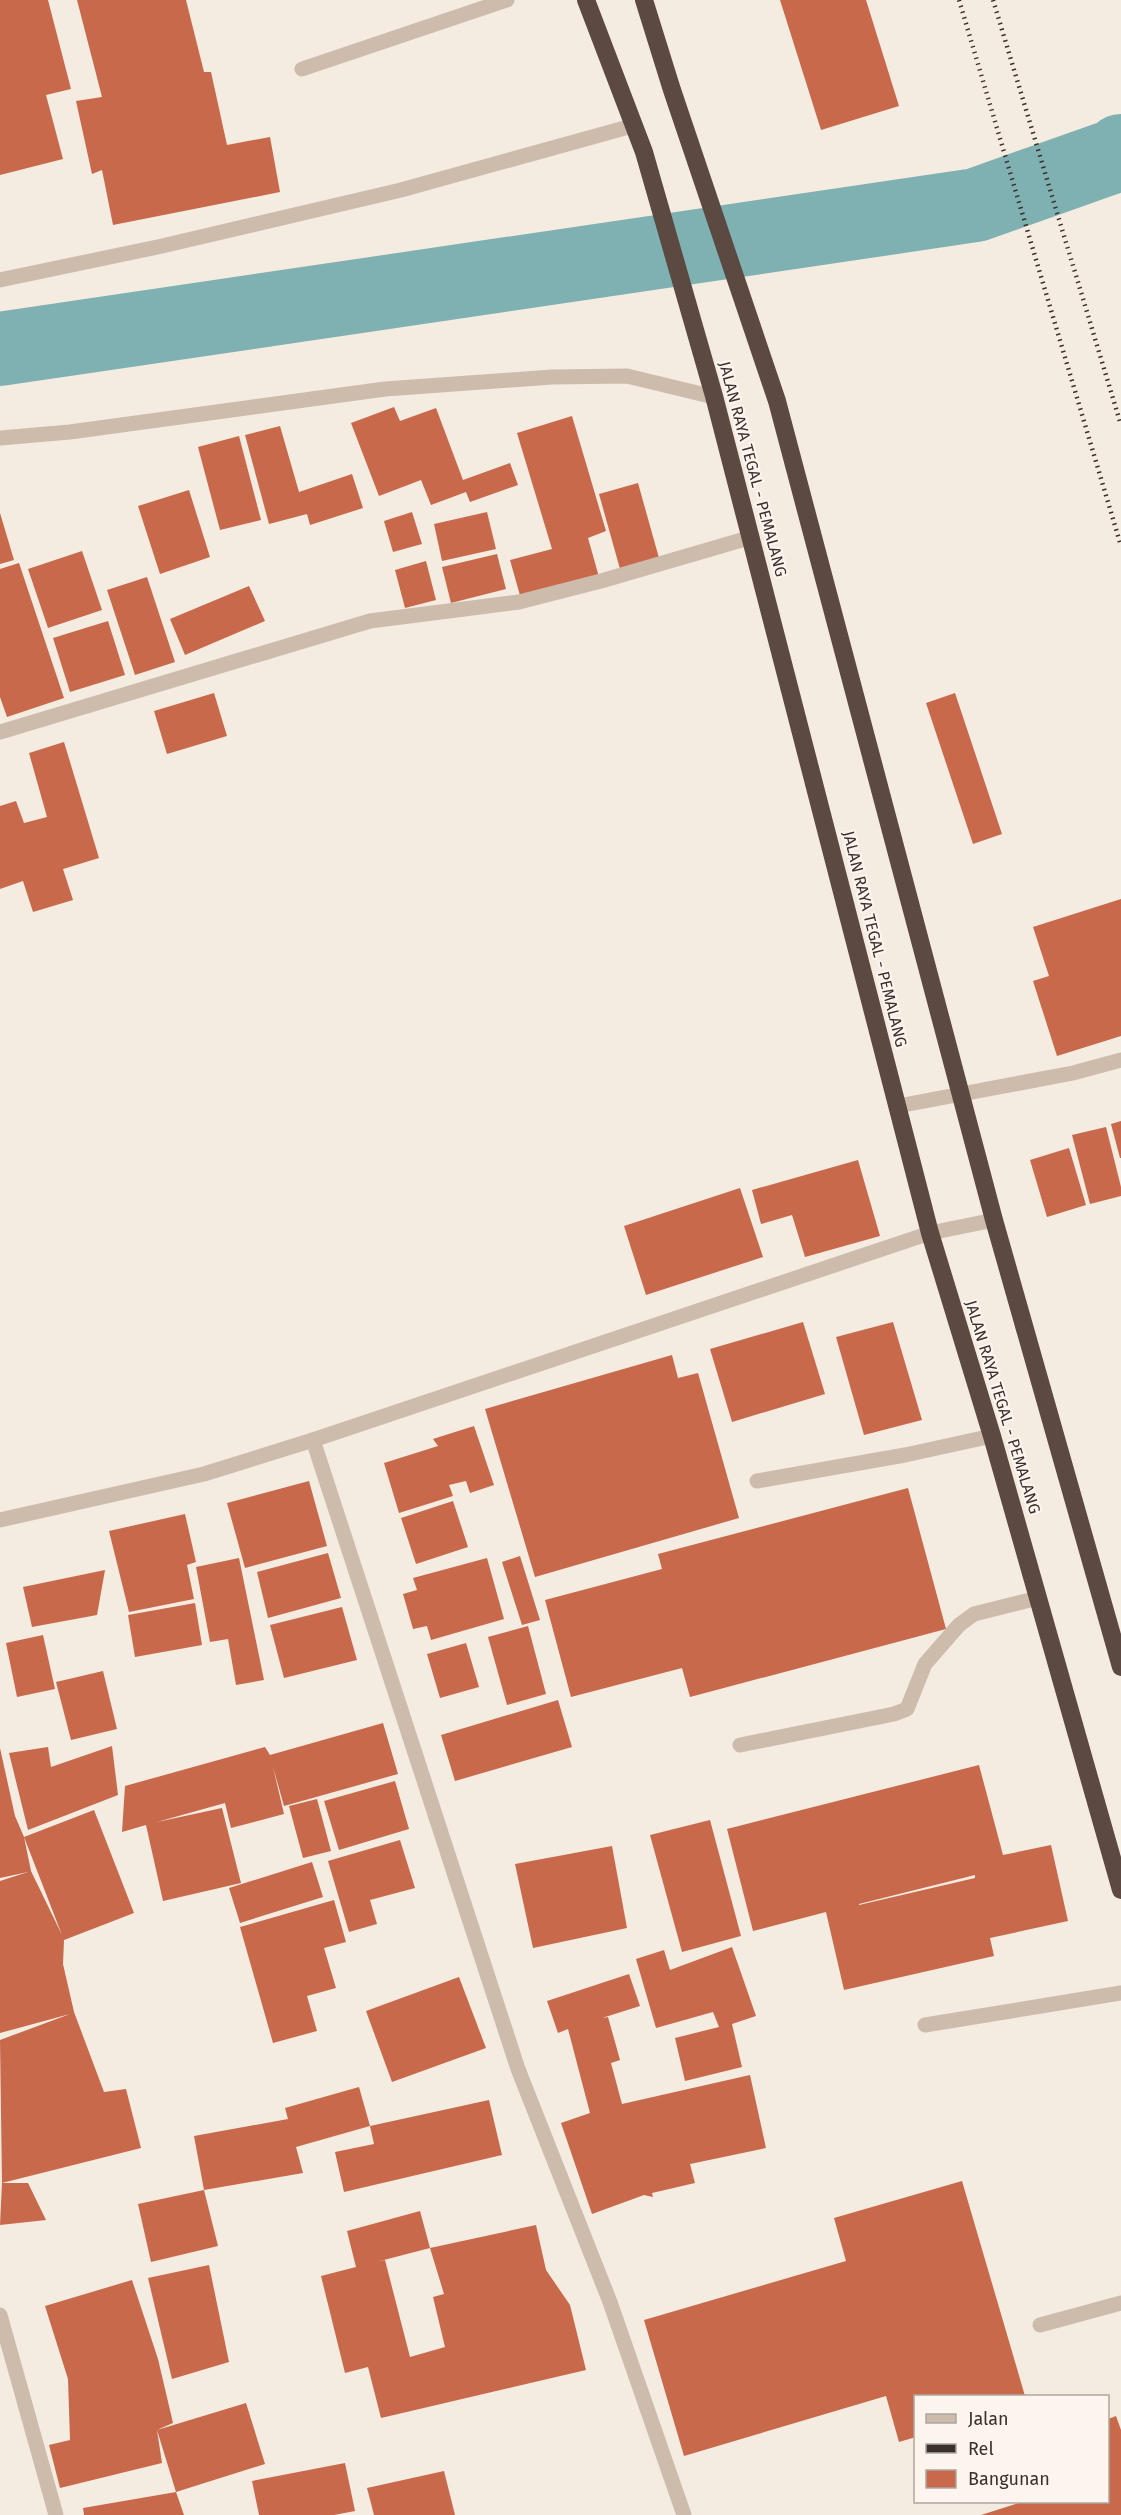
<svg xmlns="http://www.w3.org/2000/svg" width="1121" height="2515" viewBox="0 0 1121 2515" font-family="'Fira Sans',sans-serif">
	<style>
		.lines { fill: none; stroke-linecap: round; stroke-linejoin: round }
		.river { stroke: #7fb0b2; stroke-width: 74 }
		.building { fill: #c8694b; fill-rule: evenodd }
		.lane { stroke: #cdbbac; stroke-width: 15 }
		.street { stroke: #cdbbac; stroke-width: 15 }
		.highway { stroke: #5c4a42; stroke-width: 18 }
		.rail { stroke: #3b302b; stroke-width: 4.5; stroke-dasharray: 1.5 4.5; stroke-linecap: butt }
		.labels { text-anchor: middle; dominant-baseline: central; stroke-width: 4.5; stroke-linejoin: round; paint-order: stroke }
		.street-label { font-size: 16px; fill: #3b302b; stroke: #fbf5ee }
	</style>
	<rect width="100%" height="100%" fill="#f4ebe1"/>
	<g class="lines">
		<polyline class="river" points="0,349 976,205 1117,155 1121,151"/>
	</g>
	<g class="building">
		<polygon points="0,0 48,0 71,89 46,95 63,159 0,175"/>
		<polygon points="77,0 186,0 204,72 211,72 227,145 270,137 280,192 113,225 102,170 92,174 76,101 102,97"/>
		<polygon points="780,0 866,0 899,106 821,130"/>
		<polygon points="394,407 400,421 436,408 463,480 510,463 518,485 470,502 466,492 431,505 421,480 379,496 351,423"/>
		<polygon points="572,416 606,531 588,538 599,577 521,599 510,560 552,549 517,433"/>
		<polygon points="280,426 299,492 352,474 363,508 310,525 307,514 269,524 245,435"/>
		<polygon points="239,436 261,520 220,530 198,447"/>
		<polygon points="638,483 659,558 620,569 599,494"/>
		<polygon points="189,490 210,557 160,574 138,506"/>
		<polygon points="412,512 422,544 393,552 384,521"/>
		<polygon points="487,512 496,549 442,561 434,524"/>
		<polygon points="0,513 14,560 0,564"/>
		<polygon points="82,551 102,610 48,628 28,569"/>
		<polygon points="497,554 506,589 451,603 442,567"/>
		<polygon points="426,561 436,600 405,608 395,570"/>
		<polygon points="19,563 64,698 7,717 0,697 0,569"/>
		<polygon points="147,577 175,662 135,675 107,590"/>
		<polygon points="249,586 265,621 185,655 170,619"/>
		<polygon points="108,621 125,675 70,692 53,638"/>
		<polygon points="214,693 227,736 167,754 154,711"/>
		<polygon points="955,693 1002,834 973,844 926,703"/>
		<polygon points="64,742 99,858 63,869 73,900 33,912 23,881 0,889 0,806 16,801 24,823 47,817 29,753"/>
		<polygon points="1121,899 1121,1036 1057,1056 1033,981 1049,976 1033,927"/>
		<polygon points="1121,1121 1121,1158 1120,1158 1111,1124"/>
		<polygon points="1106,1127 1121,1187 1121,1196 1090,1204 1072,1135"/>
		<polygon points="1069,1148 1086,1205 1047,1217 1030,1160"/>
		<polygon points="858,1160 880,1236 805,1257 792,1215 761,1224 752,1190"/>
		<polygon points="740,1188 763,1257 646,1295 624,1226"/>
		<polygon points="803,1322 825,1394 732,1422 710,1349"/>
		<polygon points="893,1322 922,1420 864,1435 836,1337"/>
		<polygon points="672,1355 678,1378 698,1373 739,1518 535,1577 485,1409"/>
		<polygon points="474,1426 494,1485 470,1493 466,1481 449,1485 453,1496 399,1513 384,1463 438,1446 433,1439"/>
		<polygon points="309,1481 327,1546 245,1568 227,1503"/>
		<polygon points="908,1488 946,1629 690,1697 682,1668 571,1697 545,1600 662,1569 658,1554"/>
		<polygon points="453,1501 468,1547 416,1564 401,1518"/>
		<polygon points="185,1514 196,1562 187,1565 194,1599 129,1612 109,1531"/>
		<polygon points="328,1553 341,1598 268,1618 257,1572"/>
		<polygon points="520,1556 540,1620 522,1625 502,1562"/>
		<polygon points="239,1558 264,1680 236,1685 228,1639 210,1642 196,1567"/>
		<polygon points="487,1558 504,1619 431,1640 427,1626 413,1629 403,1594 417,1590 413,1578"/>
		<polygon points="105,1570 97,1615 32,1627 23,1587"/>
		<polygon points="195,1603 202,1645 135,1657 128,1615"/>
		<polygon points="342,1607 357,1660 284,1678 270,1625"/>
		<polygon points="528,1626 546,1694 507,1705 488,1637"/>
		<polygon points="43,1635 55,1689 17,1697 6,1643"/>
		<polygon points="466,1643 479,1687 440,1698 427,1654"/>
		<polygon points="103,1671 117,1729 71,1740 56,1682"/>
		<polygon points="558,1700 572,1747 455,1781 441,1735"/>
		<polygon points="383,1723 398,1774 284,1806 273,1767 284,1814 231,1828 225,1803 157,1822 222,1808 241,1883 163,1901 146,1825 122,1832 125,1786 265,1747 270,1755"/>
		<polygon points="112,1746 118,1795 28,1830 9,1753 48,1747 51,1767"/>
		<path d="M0,1748L15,1816L24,1837L94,1810L134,1913L64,1940L63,1964L74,2012L104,2092L126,2089L141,2148L2,2183H28L46,2220L0,2225L2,2183L0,2040L70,2014L0,2033V1881L28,1872L0,1878ZM24,1837L62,1935L31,1871Z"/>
		<path d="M979,1765L1003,1855L1051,1845L1068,1921L990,1938L994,1956L844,1990L826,1912L753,1931L727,1829ZM975,1875V1878L859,1905V1904Z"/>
		<polygon points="395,1781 409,1829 339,1850 324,1801"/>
		<polygon points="317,1799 331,1851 303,1858 289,1806"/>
		<polygon points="710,1820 741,1936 682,1952 650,1835"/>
		<polygon points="400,1840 415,1888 370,1900 377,1924 349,1932 328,1861"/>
		<polygon points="612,1846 627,1928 533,1948 515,1864"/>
		<polygon points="312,1862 323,1897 240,1923 229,1888"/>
		<polygon points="334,1900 346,1942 324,1948 336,1988 307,1996 317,2031 273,2043 240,1927"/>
		<polygon points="732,1947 756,2016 732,2024 742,2067 685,2081 675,2038 719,2027 713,2012 656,2028 636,1959 664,1950 670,1970"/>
		<polygon points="629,1974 640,2006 602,2018 608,2017 620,2060 611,2063 622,2104 750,2075 766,2148 690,2164 695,2183 652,2193 653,2197 644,2195 592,2214 561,2123 590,2113 568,2029 558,2033 547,2001"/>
		<polygon points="459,1977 486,2048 392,2082 366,2011"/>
		<polygon points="359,2087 370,2126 296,2147 303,2173 204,2190 194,2136 288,2119 285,2108"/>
		<polygon points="489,2100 502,2155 344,2192 335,2152 374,2144 370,2126"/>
		<polygon points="962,2181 1025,2396 916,2396 916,2437 899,2442 886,2396 684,2456 644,2320 846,2261 834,2218"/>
		<polygon points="204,2190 218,2246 151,2262 138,2204"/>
		<path d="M420,2211L430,2248L536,2225L546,2270L570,2305L586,2370L381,2418L368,2367L345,2373L321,2276L356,2267L347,2231ZM430,2248L444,2294L433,2297L445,2347L410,2357L385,2260L376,2262Z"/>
		<polygon points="209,2265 229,2362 172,2379 148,2278"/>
		<polygon points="132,2280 158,2359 173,2423 157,2430 246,2403 265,2464 176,2492 184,2515 84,2515 83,2508 176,2492 157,2430 162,2463 60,2488 49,2445 70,2440 68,2379 45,2306"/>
		<polygon points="1116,2416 1121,2430 1121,2515 981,2515 1022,2502 1108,2502 1108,2419"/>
		<polygon points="345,2463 355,2511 334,2515 259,2515 252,2481"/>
		<polygon points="444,2471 455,2515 374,2515 367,2488"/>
	</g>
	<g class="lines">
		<g class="lane">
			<polyline points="302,69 507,0"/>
			<polyline points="757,1481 905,1455 992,1436"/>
			<polyline points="740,1745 894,1714 907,1709 925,1664 959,1625 974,1614 1038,1598"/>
			<polyline points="925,2025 1121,1993"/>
			<polyline points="1040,2325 1121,2303"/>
		</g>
		<g class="street">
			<polyline points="0,280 162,246 401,190 632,126"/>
			<polyline points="0,438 70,432 385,389 552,377 627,376 714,397"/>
			<polyline points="0,732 370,621 519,602 601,581 752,537"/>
			<polyline points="898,1106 1073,1073 1121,1060"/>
			<polyline points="313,1440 518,2069 610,2302 684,2515"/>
			<polyline points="0,1520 204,1474 313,1440 930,1233 994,1220"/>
			<polyline points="0,2315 56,2515"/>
		</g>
		<g class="highway">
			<polyline points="586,0 644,152 714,396 930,1233 992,1436 1121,1890"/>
			<polyline points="644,0 672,90 777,401 994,1220 1121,1667"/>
		</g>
		<g class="rail">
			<polyline points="959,0 1121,546"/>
			<polyline points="993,0 1121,425"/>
		</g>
	</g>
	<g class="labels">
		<g class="street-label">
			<text transform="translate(753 469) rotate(75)">JALAN RAYA TEGAL - PEMALANG</text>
			<text transform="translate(875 939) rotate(76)">JALAN RAYA TEGAL - PEMALANG</text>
			<text transform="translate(1003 1407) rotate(73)">JALAN RAYA TEGAL - PEMALANG</text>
		</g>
	</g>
	<rect x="914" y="2395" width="195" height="108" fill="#fbf5ee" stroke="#aea6a0" stroke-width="1.5"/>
	<rect x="926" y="2414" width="30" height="9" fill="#cdbbac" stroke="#aea6a0" stroke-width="1.5"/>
	<text x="968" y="2425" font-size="18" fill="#3b302b">Jalan</text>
	<rect x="926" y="2444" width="30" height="9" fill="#3b302b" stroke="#aea6a0" stroke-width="1.5"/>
	<text x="968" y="2455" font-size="18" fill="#3b302b">Rel</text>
	<rect x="926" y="2470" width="30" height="18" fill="#c8694b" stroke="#aea6a0" stroke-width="1.5"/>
	<text x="968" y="2485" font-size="18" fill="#3b302b">Bangunan</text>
</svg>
